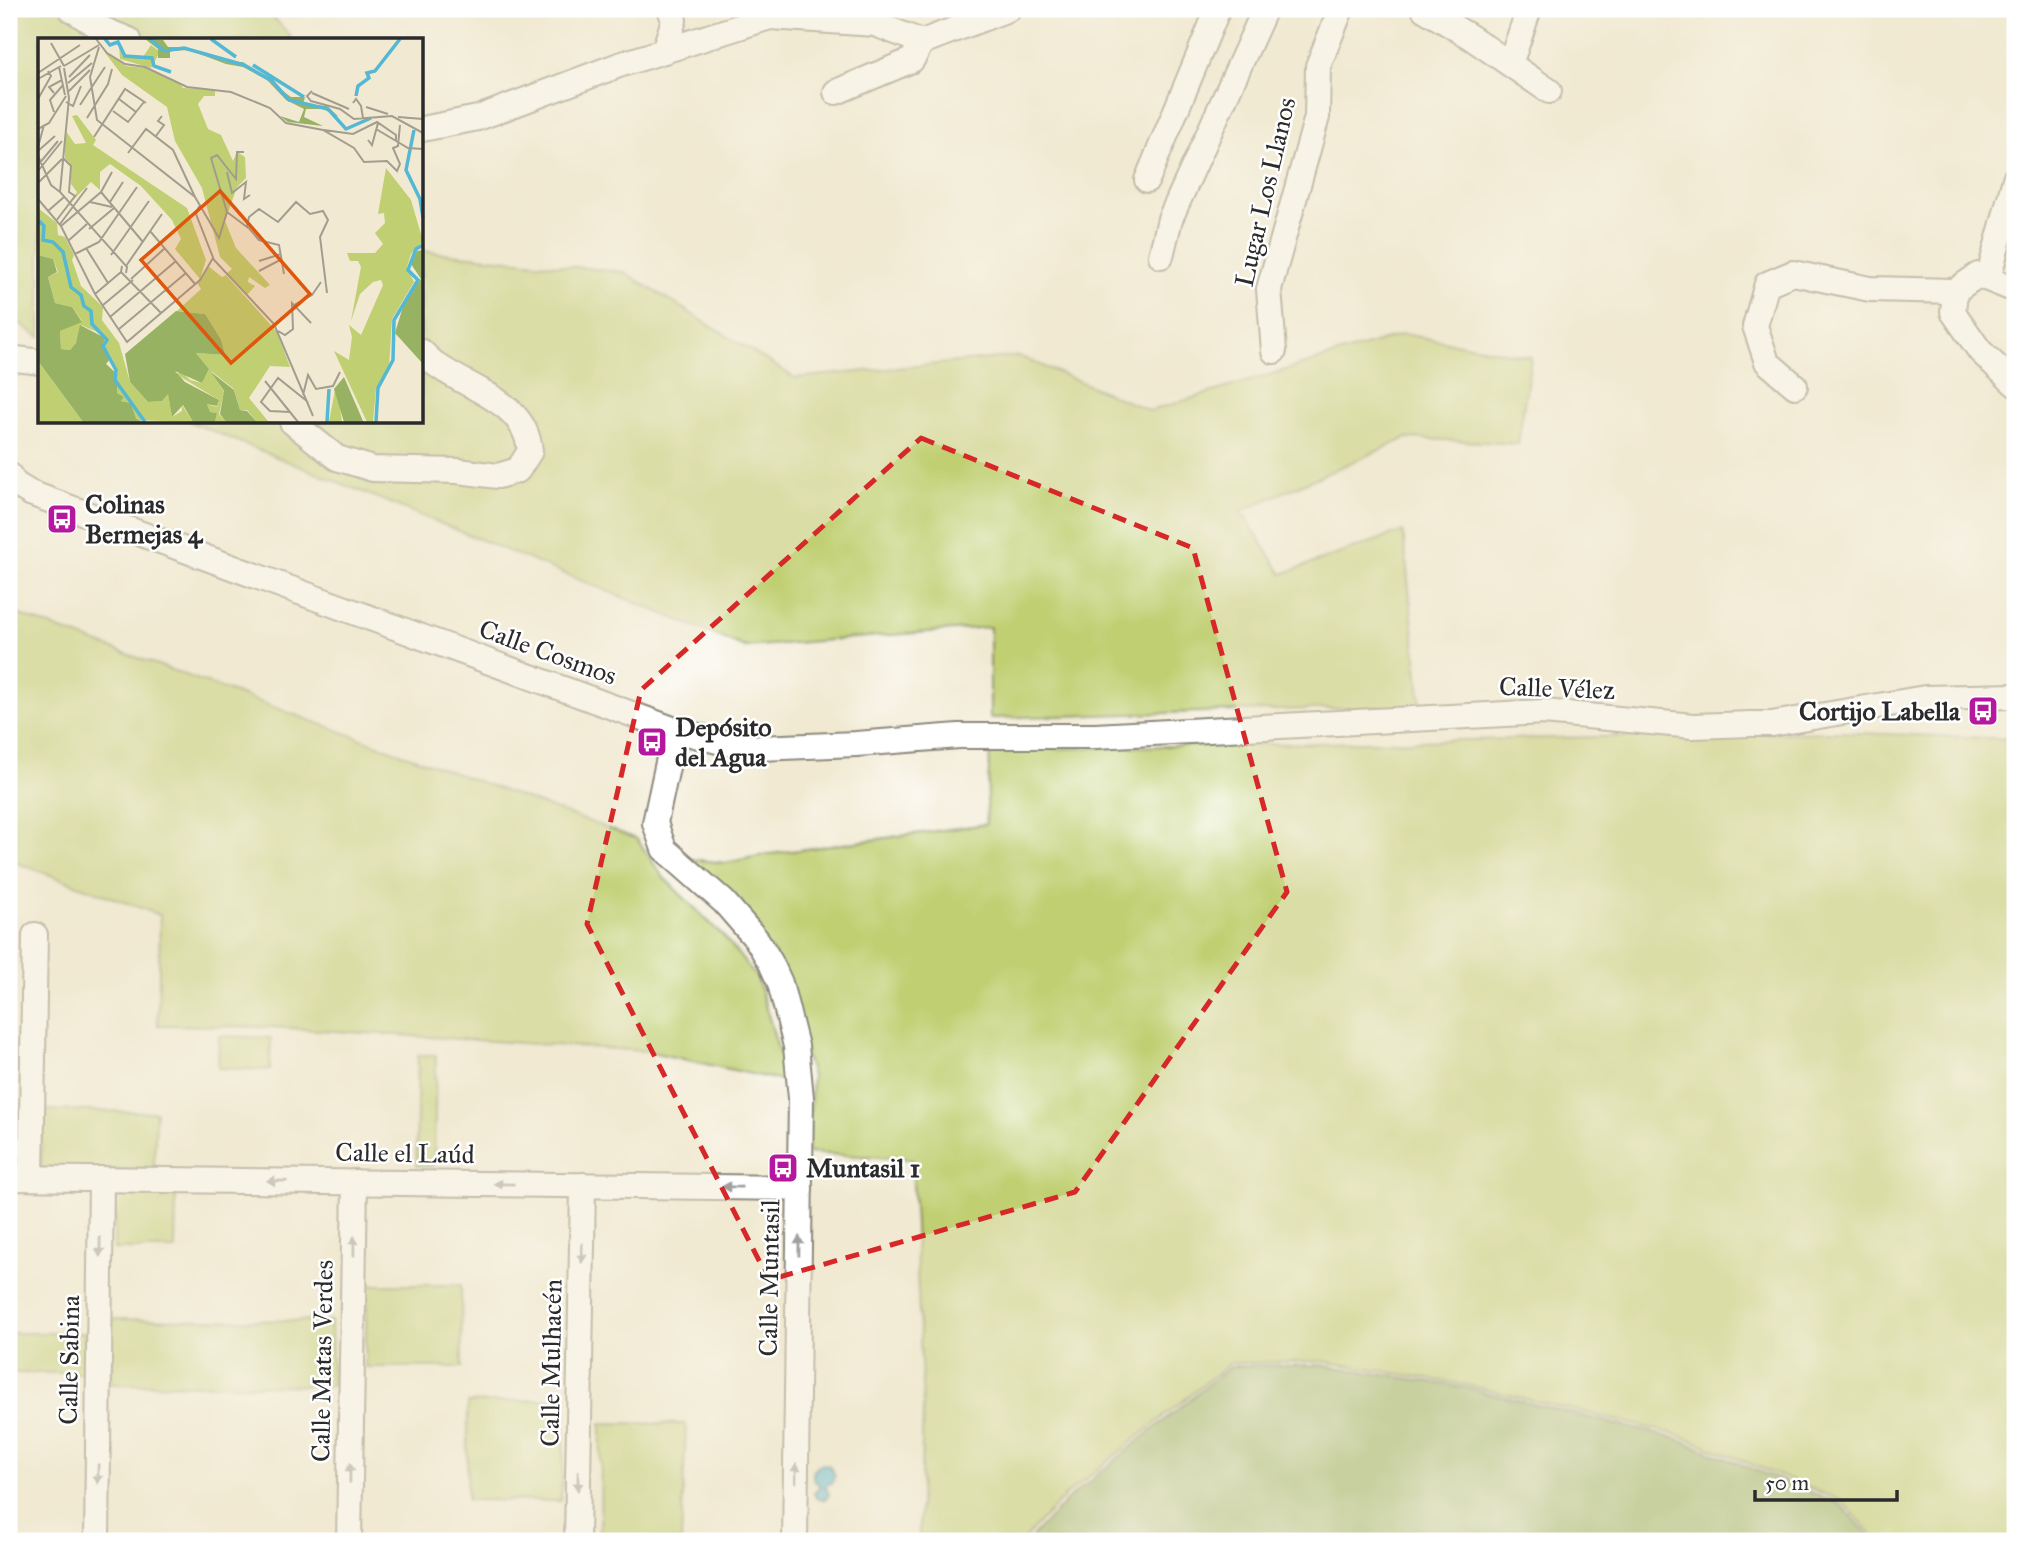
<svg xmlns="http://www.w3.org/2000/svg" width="2024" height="1550" viewBox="0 0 2024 1550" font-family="'IM FELL Great Primer',serif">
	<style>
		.green { fill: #c0cf71; stroke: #767d4e; stroke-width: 2 }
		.forest { fill: #98b263; stroke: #626e47; stroke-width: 2 }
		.water { fill: #54b7d3; stroke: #40717f; stroke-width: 2 }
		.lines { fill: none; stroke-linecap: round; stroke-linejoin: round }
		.minor-casing { stroke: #8e8a7e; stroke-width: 28 }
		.minor { stroke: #fff; stroke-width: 24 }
		.oneway { fill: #a0a0a0 }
		.marked { fill: none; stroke: #d62828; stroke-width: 5; stroke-dasharray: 14 9; stroke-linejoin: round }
		.labels { text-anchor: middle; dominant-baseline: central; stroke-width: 5; stroke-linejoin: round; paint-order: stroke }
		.street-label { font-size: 26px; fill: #2b2b2b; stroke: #fff }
		.poi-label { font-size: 26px; font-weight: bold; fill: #2b2b2b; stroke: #fff; text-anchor: start }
		.inset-river { fill: none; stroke: #54b7d3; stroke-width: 3.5 }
		.inset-road { fill: none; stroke: #a29d8f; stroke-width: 2 }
		.view { fill: #df570e; fill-opacity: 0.15; stroke: #df570e; stroke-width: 3.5 }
		.inset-edge { fill: none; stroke: #2b2b2b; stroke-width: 3.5 }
	</style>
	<rect width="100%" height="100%" fill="#fff"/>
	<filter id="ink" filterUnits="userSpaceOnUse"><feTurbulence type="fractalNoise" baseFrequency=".0143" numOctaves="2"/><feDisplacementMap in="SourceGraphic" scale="14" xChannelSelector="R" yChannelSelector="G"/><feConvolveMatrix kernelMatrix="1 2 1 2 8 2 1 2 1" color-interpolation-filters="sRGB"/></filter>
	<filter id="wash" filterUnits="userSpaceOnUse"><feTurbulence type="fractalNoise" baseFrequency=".00686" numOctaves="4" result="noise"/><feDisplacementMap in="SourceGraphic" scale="28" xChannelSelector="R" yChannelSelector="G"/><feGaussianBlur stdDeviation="1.57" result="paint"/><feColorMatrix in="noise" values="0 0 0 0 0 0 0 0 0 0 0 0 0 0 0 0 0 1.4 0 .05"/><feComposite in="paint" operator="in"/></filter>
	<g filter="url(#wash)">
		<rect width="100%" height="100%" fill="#f1e9d1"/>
		<g class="green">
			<polygon points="9,9 266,9 291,37 291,40 40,40 40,337 9,316"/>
			<polygon points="422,251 624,272 795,378 1019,356 1150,411 1404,334 1531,357 1518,444 1407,438 1241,511 1282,574 1403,531 1421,706 990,718 990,627 745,647 190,422 422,422"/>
			<polygon points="9,611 637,839 663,877 725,938 757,978 788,1082 647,1051 272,1027 158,1025 160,915 9,860"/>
			<polygon points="1834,732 2015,739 2015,1541 1878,1541 1842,1501 1679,1435 1467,1385 1322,1361 1230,1363 1066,1495 1022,1541 919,1541 923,1406 912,1159 808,1153 812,1076 775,954 689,859 726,863 763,855 986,824 990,750"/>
			<polygon points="219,1036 271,1038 270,1070 218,1068"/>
			<polygon points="418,1055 436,1055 434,1167 416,1166"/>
			<polygon points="42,1110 156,1112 154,1170 41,1169"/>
			<polygon points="115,1194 176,1196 175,1249 114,1249"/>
			<polygon points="367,1285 461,1285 462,1367 365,1367"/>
			<polygon points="110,1319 331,1321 333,1386 111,1384"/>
			<polygon points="9,1333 85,1333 84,1373 9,1373"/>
			<polygon points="566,1399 561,1501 467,1500 468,1403"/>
			<polygon points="601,1423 686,1424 681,1541 600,1541"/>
		</g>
		<polygon class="forest" points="1322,1365 1467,1388 1678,1439 1840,1504 1874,1541 1028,1541 1069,1498 1231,1366"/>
		<polygon class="water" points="820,1464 829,1465 835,1475 832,1482 825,1486 829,1494 827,1498 822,1500 816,1498 814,1493 820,1486 813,1479 813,1472"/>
	</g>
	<g filter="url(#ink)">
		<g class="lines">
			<g class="minor-casing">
				<g id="minor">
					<polyline points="71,9 102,29 129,40"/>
					<polyline points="1424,9 1472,38 1549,91"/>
					<polyline points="664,51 770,17 875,24 922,42 1008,9"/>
					<polyline points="1510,64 1529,9"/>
					<polyline points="836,92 912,60 922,42"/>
					<polyline points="422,129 478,118 619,65 664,51 674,20 670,9"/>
					<polyline points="1147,180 1218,9"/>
					<polyline points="1161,256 1170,219 1265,9"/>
					<polyline points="1988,279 2015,179"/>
					<polyline points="2015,290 1978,275 1955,291 1953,312 1980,351 2015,384"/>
					<polyline points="1274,351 1269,289 1317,117 1318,66 1341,9"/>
					<polyline points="9,358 40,362"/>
					<polyline points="1795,386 1767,362 1755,326 1767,284 1793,273 1870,289 1955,291"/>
					<path d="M292,422L337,458L373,469L458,471L498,476L518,470L530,451C525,394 454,388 422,352"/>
					<polyline points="9,475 15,484 30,493 675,730 721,742 759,748 856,744 959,736 1095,736 1544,712 1693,726 1751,724 1772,724 1925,698 2015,696"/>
					<polyline points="675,730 655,823 664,849 724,902 757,940 771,963 780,983 796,1046 801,1098 795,1541"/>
					<polyline points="9,1178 800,1188"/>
					<polyline points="31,1178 35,935"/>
					<polyline points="97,1541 101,1179"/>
					<polyline points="349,1541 355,1182"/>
					<polyline points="577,1541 583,1185"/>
				</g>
			</g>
			<use href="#minor" class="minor"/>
		</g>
		<defs><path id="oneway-solid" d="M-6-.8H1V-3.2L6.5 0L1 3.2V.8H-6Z" transform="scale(1.75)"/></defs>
		<g class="oneway">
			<use href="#oneway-solid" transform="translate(277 1181) rotate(-179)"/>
			<use href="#oneway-solid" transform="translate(504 1184) rotate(-179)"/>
			<use href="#oneway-solid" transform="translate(732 1187) rotate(-179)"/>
			<use href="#oneway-solid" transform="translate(354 1246) rotate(-89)"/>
			<use href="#oneway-solid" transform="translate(799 1246) rotate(-89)"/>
			<use href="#oneway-solid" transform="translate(100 1247) rotate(91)"/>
			<use href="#oneway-solid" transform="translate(582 1253) rotate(91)"/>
			<use href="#oneway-solid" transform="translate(350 1473) rotate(-89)"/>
			<use href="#oneway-solid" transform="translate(796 1473) rotate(-89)"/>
			<use href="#oneway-solid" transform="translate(98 1474) rotate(91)"/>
			<use href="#oneway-solid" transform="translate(578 1481) rotate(91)"/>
		</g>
	</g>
	<path d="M0 0H2024V1550H0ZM921,438L1193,548L1287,892L1075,1192L769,1280L587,924L641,690Z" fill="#f1e9d1" fill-opacity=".55" fill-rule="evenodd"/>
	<path class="marked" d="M921,438L1193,548L1287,892L1075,1192L769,1280L587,924L641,690Z"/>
	<defs>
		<g id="bus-square" transform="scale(1.575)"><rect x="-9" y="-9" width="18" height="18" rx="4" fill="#b5179e" stroke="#fff"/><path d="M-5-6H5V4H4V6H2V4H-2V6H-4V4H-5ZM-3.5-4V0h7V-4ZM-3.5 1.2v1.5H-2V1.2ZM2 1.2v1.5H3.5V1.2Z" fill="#fff"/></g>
	</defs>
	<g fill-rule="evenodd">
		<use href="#bus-square" x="62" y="519"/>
		<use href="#bus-square" x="1983" y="711"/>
		<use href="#bus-square" x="652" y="742"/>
		<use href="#bus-square" x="783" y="1168"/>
	</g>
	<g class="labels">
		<g class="street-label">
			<text transform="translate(1265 192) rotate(-77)">Lugar Los Llanos</text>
			<text transform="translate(548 652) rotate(20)">Calle Cosmos</text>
			<text transform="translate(1557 688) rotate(2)">Calle Vélez</text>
			<text transform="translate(405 1153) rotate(1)">Calle el Laúd</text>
			<text transform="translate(769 1278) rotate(-89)">Calle Muntasil</text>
			<text transform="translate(69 1360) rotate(-89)">Calle Sabina</text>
			<text transform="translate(322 1361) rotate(-89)">Calle Matas Verdes</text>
			<text transform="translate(551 1363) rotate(-89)">Calle Mulhacén</text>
		</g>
		<g class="poi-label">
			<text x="85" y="504">Colinas<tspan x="85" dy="30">Bermejas 4</tspan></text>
			<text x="1960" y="711" text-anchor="end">Cortijo Labella</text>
			<text x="675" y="727">Depósito<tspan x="675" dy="30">del Agua</tspan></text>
			<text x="806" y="1168">Muntasil 1</text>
		</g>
	</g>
	<g transform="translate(38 38)">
		<rect width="385" height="385" fill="#f1e9d1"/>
		<path d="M81,7L89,19H105L113,7L122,14L113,30L82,21ZM65,12L88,28L108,30L141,44L145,50L177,52V58H166L160,66L170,91L183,97L195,123L199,114L207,119L208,140L199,149L187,183L198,210L232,247L227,250L211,239L210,244L217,248L209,257L189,235L194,231L182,219L164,150L137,103L129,69L84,37ZM39,77L58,102L55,107L149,170L168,222L162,241L137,211L143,201L134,182L103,148L72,126L62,134V152L53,144L32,165L39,154L33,146V127L27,120V92L37,106L48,105L34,78ZM348,130L373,162L385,203L373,216L369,229L376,244L354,281L351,329L338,351L335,384H329L296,313L311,322L314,299L311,287L323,297L345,247L343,242L335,244L322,256L313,283L323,229L320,223H312L309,215H337L345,206L337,195L347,185L346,175L340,176ZM0,170L19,185L20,197L27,199L36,217L34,222L43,248L65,269L64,282L81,305L92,344L110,364L124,363L130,355L134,379L144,373V367L155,384L97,382L94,365L83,363L86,359L79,355L78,331L64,309L68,300L57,293L43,287L38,305L32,312L23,311L22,293L44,283L34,269L17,265L10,239L20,234L15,221L0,217ZM170,228L184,239L188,237L239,294L252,329L232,328L211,360L230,383L249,384H219L209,372H202L196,351L173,333L186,354L181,376L188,384H177L179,375L172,374L169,366L179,369L181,362L138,336L144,334L152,342L164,345L171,331L158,315L187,317L167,276L139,273L163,251L159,245ZM0,323L36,372L45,384H0ZM297,352L300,354L304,384H291Z" fill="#c0cf71"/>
		<path d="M107,1L125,2L130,9H148L189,24H205L253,59H267L265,66L289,68L301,79L285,71H268L266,79L285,88L250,84L242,78L261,84L266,71L248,62L229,42L205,29L188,26L151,12L132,13V20H120V11ZM385,212V326L357,295L367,262L383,241L373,226L379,213ZM0,217L15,221L19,234L10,239L17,265L34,269L44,284L22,293L23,311L32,312L38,305L42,287L67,300L64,309L72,321L68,326L79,336V355L86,359L83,363L93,365L98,381L106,384H45L0,323ZM138,273L167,276L183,302L187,317L158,315L171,331L164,345L137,333L147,344L181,362L179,368L169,366L172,374L179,375L177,384H155L145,367L134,379L130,356L124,363L110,364L92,344L87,316ZM173,334L196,352L202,372L209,373L219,384H188L182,376L186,353ZM306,339L325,383L328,384H306L296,351Z" fill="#98b263"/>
		<path class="inset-river" d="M67,1L72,7L80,4L87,18L114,20L116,28L133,34M112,1L126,13L146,10L206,27L234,43L251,62L290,71L308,91L333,80M173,1L198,19M215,27L266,59M318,58L320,48L331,40L329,35L337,33L362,1M376,92L368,132L382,161L385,180M0,182L6,188L5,202L15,204L25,214L33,249L43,257L46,268L53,273L54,286L69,302L65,308L78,332L77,342L107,384M289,384L291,351M338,384L340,350L355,322L356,282L380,242L370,232L378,211L385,207"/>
		<path class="inset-road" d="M58,1L69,15L87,26L107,29L149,49L193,54L232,70L248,85L285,92L316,110L326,124L349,123L359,133L362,126L355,110L360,108L362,87M13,5L26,28M61,9L52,39L59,82L157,159L181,200L189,174M26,28L61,7M21,29L27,57M26,30L31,60L22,154L89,229L88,235M0,35L42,7M31,39L52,17M0,41L23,28M30,45L54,25M31,53L52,32M274,53L269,58L273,63L302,71L316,81L354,78L385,95M16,55L11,49L24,42M274,55L311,71M0,61L13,38L10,33M81,61L98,74M28,64L35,68L43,48M315,65L318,61L323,68L325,80M42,67L67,29M328,69L350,76M75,73L90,84L106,64M16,74L12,62L25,47M360,79L385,81M49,80L70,46L74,31M0,91L11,85L28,58M338,91L370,110L385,111M286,92L315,96L339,84L358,97V102M118,98L126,87L120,83L124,78M56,99L87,51L108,65M330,102L334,107L340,85M0,109L6,87M0,113L17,98M90,115L108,91L135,112L157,159M0,118L13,147L22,154M0,127L20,103M0,133L24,103M189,134L194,155L208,144L206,161L212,157M0,145L24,121M63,154L105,204M0,161L23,188L57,256L89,304L162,242L175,220M52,164L74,169M72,164L85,144M162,166L158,176L176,222L236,286L275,378M10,173L26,159M189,174L209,189L211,179L221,171L240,184L258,164L272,176L285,173L290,182L282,199L289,255M189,174L173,120L179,117L198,141L199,114H206M18,183L37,158L31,154L33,128L25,120M22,186L49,150M23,188L63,154L74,134M210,189L221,202L241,207L246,236M51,191L76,170M112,193L157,246M30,203L49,186M48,210L70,245M37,216L61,204L99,149M73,217L111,163M221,223L243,216M84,228L83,234L123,275M88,228L124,176M221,233L244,221M93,241L127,210M57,256L83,234M65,267L95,242M256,267L274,257L283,244M72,279L138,223M81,291L148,235M240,293L247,297L255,291L254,265L273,285M227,343L260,384M265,357L270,337L278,351L295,348L302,334M252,374L232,373L223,364L240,340L270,364"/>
		<path class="view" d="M182,153L272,256L193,325L103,222Z"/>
		<rect width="385" height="385" class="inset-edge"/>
	</g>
	<rect width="2024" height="1550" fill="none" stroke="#fff" stroke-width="35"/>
	<path d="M1755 1490v10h142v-10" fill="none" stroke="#2b2b2b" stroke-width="3.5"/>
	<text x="1765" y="1490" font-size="21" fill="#2b2b2b" stroke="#ffffff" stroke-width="5" paint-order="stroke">50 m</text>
</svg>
